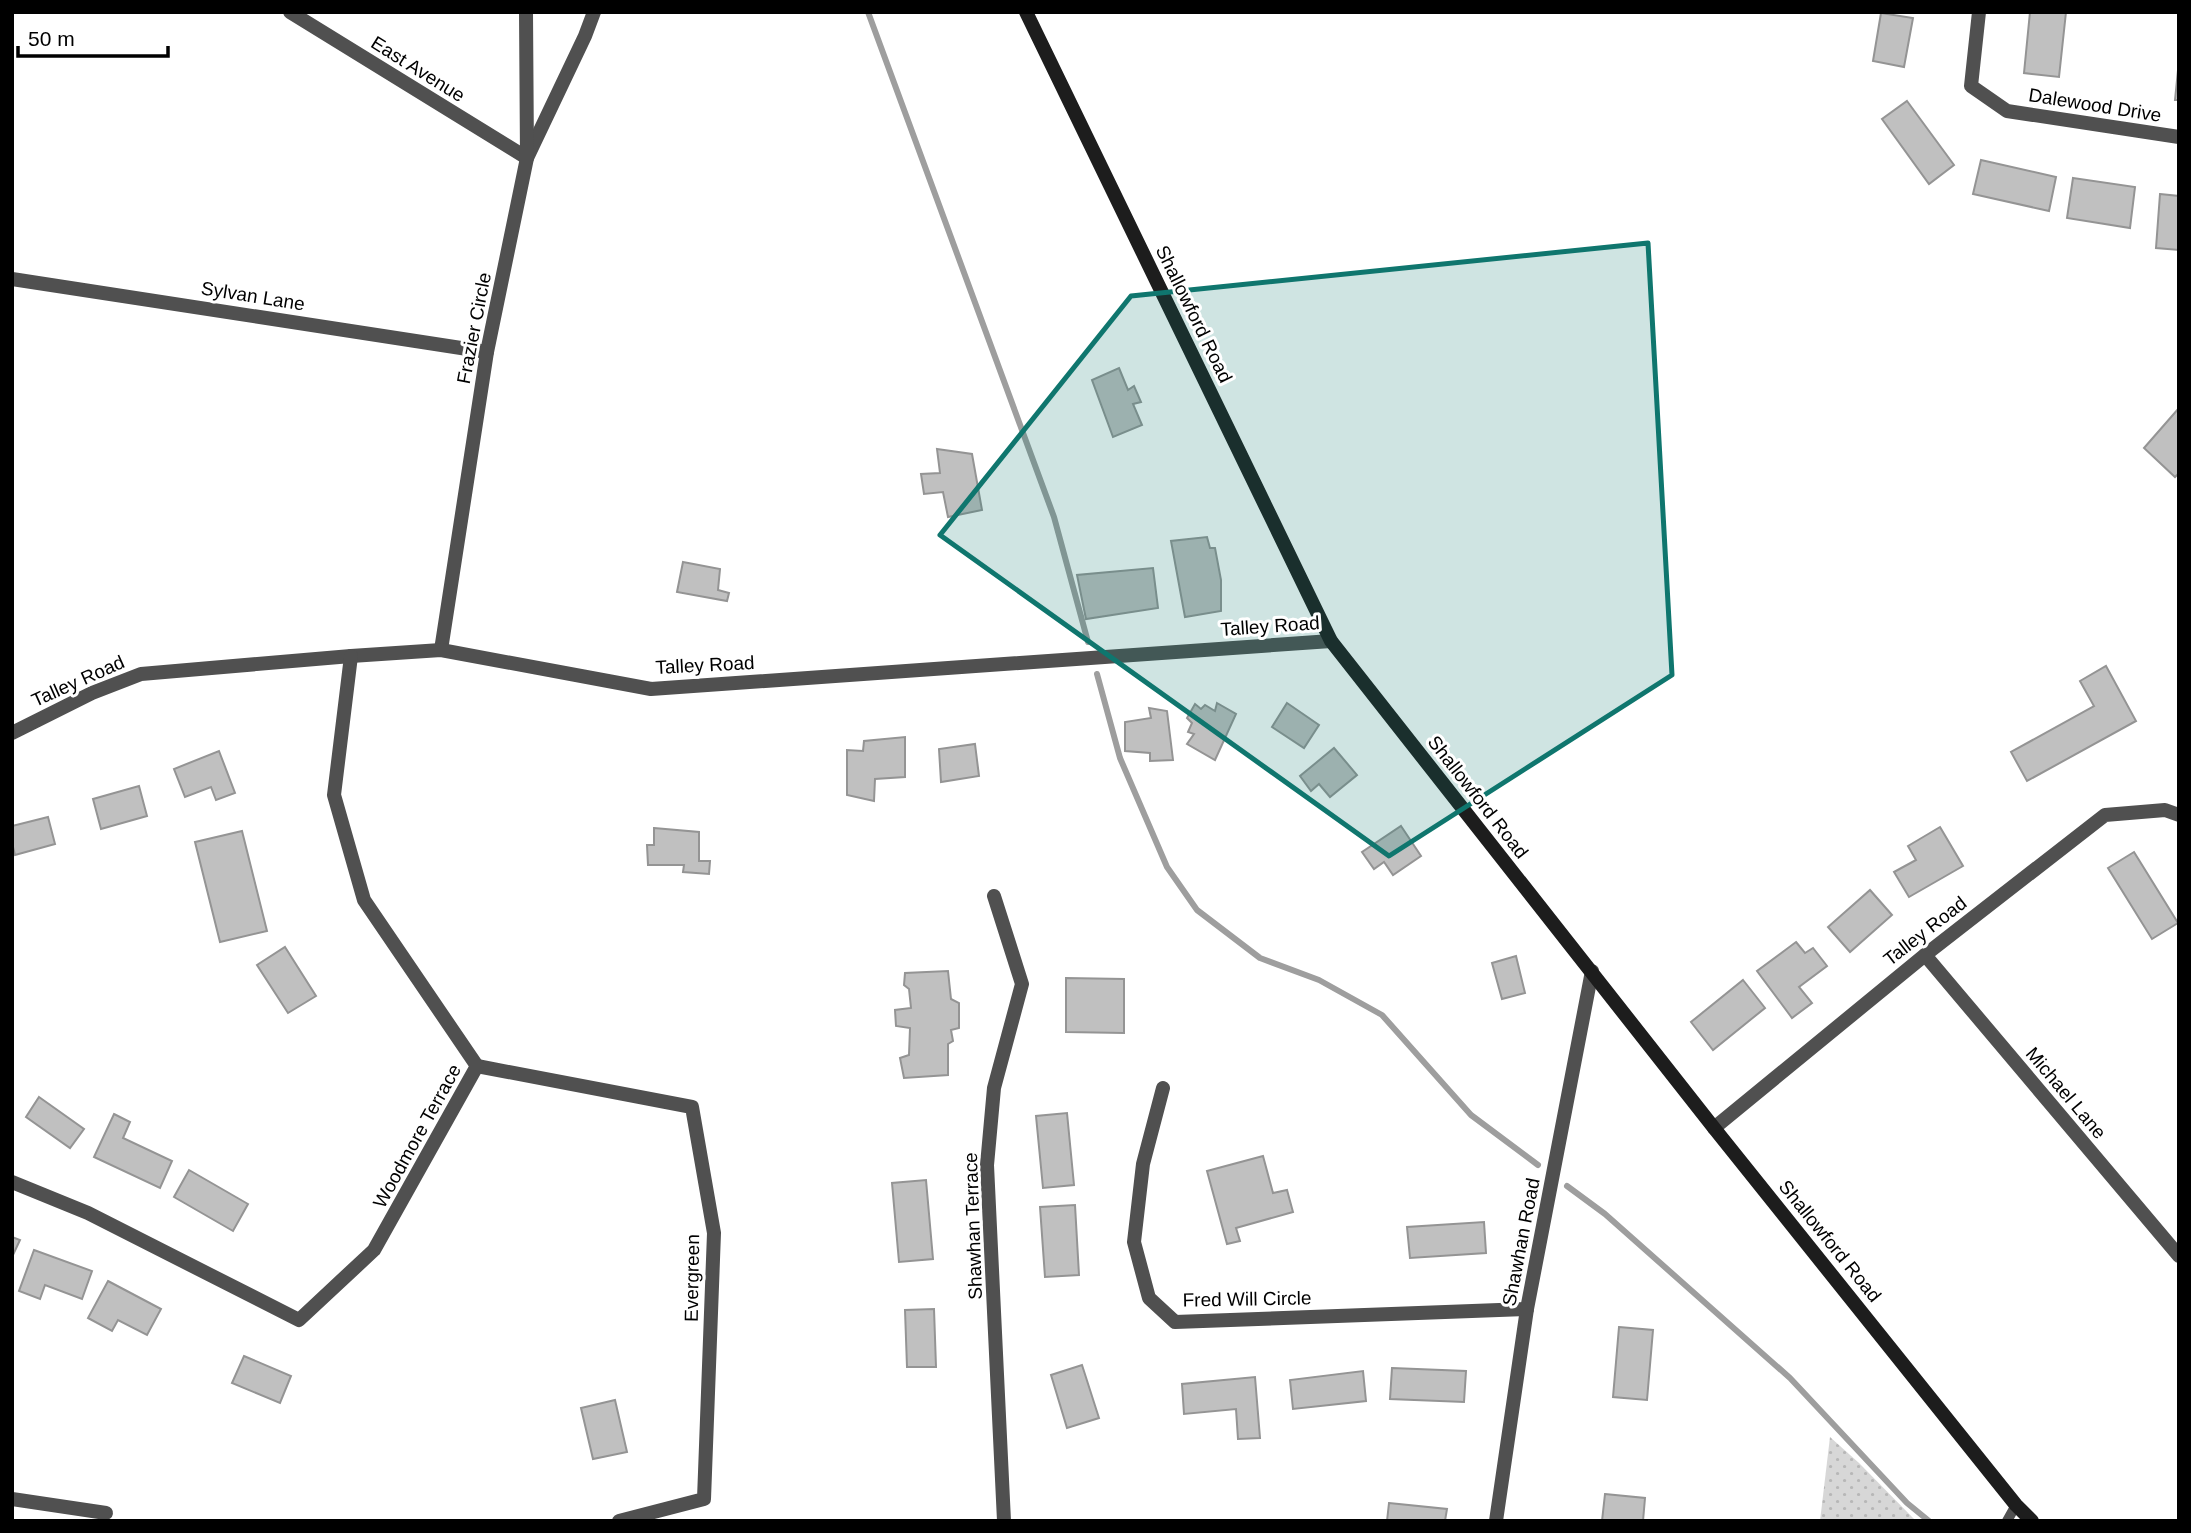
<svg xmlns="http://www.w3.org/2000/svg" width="2191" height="1533" viewBox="0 0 2191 1533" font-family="Arial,sans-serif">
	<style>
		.grass { fill: url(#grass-dots) }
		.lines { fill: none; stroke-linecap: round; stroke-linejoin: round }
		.stream { stroke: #9e9e9e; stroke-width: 6 }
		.building { fill: #c0c0c0; stroke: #949494; stroke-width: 2 }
		.lane { stroke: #505050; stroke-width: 10 }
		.street { stroke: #505050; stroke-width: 14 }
		.secondary { stroke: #1d1d1d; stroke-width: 14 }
		.marked { fill: #0f766e; fill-opacity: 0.2; stroke: #0f766e; stroke-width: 5; stroke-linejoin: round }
		.labels { text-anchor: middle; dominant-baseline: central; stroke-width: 6; stroke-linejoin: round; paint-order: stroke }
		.street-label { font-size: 19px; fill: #000; stroke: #fff }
	</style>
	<defs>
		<pattern id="grass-dots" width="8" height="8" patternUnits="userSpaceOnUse" patternTransform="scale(1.75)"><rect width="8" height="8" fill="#d7d7d7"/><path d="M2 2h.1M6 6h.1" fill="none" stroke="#b7b7b7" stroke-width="1.8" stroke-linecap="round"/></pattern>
	</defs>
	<rect width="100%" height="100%" fill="#fff"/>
	<polygon class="grass" points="1830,1437 1859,1463 1916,1521 1820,1521"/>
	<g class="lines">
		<g class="stream">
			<polyline points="868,12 1054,517 1088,642"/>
			<polyline points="1097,674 1120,758 1167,867 1197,910 1260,958 1319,980 1382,1015 1471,1115 1538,1165"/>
			<polyline points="1567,1186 1605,1214 1790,1378 1907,1503 1929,1521"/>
		</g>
	</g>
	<g class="building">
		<polygon points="2030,12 2066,12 2059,77 2024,73"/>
		<polygon points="1881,13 1913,18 1904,67 1873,61"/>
		<polygon points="2179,60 2179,100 2175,100"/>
		<polygon points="1907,101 1954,165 1929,184 1882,119"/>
		<polygon points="1981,160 2056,177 2049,211 1973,194"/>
		<polygon points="2073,178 2135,187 2130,228 2067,218"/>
		<polygon points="2160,194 2179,196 2179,250 2156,248"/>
		<polygon points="1119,368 1128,390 1134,386 1141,402 1133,404 1142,425 1113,437 1092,380"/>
		<polygon points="2179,408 2179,473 2175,477 2144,448"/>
		<polygon points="937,449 972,454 982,510 948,517 943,492 924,494 921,474 940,473"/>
		<polygon points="1207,537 1210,548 1215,548 1221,580 1221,611 1185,617 1171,541"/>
		<polygon points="683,562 720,569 718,590 729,593 727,601 677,592"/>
		<polygon points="1153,568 1158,608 1086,619 1077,575"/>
		<polygon points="2106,666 2136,721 2027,781 2011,752 2094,706 2080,681"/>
		<polygon points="1217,703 1236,714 1215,760 1187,744 1194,734 1188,732 1192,723 1187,718 1195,704 1201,709 1205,705 1215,711"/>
		<polygon points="1287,703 1319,725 1304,748 1272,727"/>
		<polygon points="1149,708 1167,711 1173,760 1150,761 1150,753 1125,751 1125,722 1151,718"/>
		<polygon points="905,737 905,777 875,779 874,801 847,795 847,750 863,751 864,741"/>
		<polygon points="975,744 979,776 941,782 939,749"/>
		<polygon points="1334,748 1357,775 1330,797 1319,784 1311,791 1300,776"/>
		<polygon points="219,751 235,793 216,800 211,787 185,797 174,769"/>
		<polygon points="139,786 147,816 101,829 93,799"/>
		<polygon points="48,817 55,844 15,855 12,843 12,826"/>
		<polygon points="1401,826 1421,856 1393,875 1384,862 1374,869 1362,852"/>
		<polygon points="1940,827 1963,866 1909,897 1894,872 1916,860 1908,846"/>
		<polygon points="654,828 699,832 699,861 710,861 709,874 683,872 684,865 648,865 647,845 654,845"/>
		<polygon points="242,831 267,931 220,942 195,842"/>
		<polygon points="2134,852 2178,923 2152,939 2108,868"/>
		<polygon points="1870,890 1892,915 1850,952 1828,927"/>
		<polygon points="1796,942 1805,953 1813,948 1827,966 1799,987 1812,1003 1792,1018 1757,971"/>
		<polygon points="285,947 316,996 288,1013 257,965"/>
		<polygon points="1516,956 1525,993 1502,999 1492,963"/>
		<polygon points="948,971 951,999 959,1003 959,1028 951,1030 953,1041 948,1044 948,1075 904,1078 900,1058 909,1055 910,1028 896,1026 895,1010 911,1008 909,989 904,985 905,973"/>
		<polygon points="1066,978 1124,979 1124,1033 1066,1032"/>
		<polygon points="1743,980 1765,1008 1713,1050 1691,1022"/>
		<polygon points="39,1097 84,1129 70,1148 26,1117"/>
		<polygon points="1067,1113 1074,1185 1043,1188 1036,1116"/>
		<polygon points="114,1114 130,1122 123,1138 172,1161 160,1188 94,1157"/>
		<polygon points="1263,1156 1273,1193 1287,1190 1293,1212 1236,1228 1240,1241 1227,1244 1207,1171"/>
		<polygon points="189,1170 248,1204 233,1231 174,1197"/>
		<polygon points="926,1180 933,1259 899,1262 892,1183"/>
		<polygon points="1075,1205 1079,1275 1045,1277 1040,1207"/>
		<polygon points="1484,1222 1486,1253 1410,1258 1407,1227"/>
		<polygon points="12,1237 20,1240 12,1257"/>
		<polygon points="34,1250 92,1271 82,1299 45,1285 40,1299 19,1291"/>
		<polygon points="108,1281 161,1309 147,1335 118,1320 112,1331 88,1318"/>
		<polygon points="934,1309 936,1367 907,1367 905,1310"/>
		<polygon points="1619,1327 1653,1330 1647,1400 1613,1397"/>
		<polygon points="244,1356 291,1376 280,1403 232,1383"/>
		<polygon points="1082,1365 1099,1418 1067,1428 1051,1375"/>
		<polygon points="1392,1368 1466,1371 1464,1402 1390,1399"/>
		<polygon points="1363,1371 1366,1401 1293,1409 1290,1380"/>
		<polygon points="1255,1377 1260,1438 1238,1439 1236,1409 1184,1414 1182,1384"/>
		<polygon points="615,1400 627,1452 593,1459 581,1408"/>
		<polygon points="1605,1494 1645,1498 1643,1521 1602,1521"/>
		<polygon points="1389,1503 1447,1509 1445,1521 1387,1521"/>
	</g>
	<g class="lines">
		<polyline class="lane" points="2007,1521 2016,1505"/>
		<g class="street">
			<polyline points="290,12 527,158 585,36 594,12"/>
			<polyline points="1979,12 1971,86 2007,111 2179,137"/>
			<polyline points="12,279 487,352"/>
			<polyline points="441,650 487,352 527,158 526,12"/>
			<polyline points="12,733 92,693 141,674 351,656 441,650 651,689 1331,641"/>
			<polyline points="994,896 1022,984 994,1088 987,1165 1004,1521"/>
			<polyline points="1925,955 2179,1256"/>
			<polyline points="477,1066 692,1107 714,1233 704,1499 619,1521"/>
			<polyline points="1163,1088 1143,1164 1134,1242 1149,1298 1175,1322 1527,1309"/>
			<polyline points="1714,1128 1925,955 2105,815 2165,810 2179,815"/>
			<polyline points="12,1182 88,1213 299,1320 374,1250 477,1066 364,900 334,795 351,656"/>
			<polyline points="12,1499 106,1513"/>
			<polyline points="1496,1521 1527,1309 1592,971"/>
		</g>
		<polyline class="secondary" points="1026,12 1331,641 1714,1128 2016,1505 2032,1521"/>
	</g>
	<path class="marked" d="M1648,243L1672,675L1389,856L940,535L1131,296Z"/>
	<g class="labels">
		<g class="street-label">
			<text transform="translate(418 69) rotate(32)">East Avenue</text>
			<text transform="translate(2095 105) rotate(9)">Dalewood Drive</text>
			<text transform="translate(253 296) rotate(9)">Sylvan Lane</text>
			<text transform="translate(1194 314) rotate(64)">Shallowford Road</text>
			<text transform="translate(474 328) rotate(-79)">Frazier Circle</text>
			<text transform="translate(1270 626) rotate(-4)">Talley Road</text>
			<text transform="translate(705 665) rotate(-3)">Talley Road</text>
			<text transform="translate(78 681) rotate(-24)">Talley Road</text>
			<text transform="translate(1478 797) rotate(52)">Shallowford Road</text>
			<text transform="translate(1925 931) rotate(-38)">Talley Road</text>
			<text transform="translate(2066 1093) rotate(50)">Michael Lane</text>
			<text transform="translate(417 1136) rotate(-61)">Woodmore Terrace</text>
			<text transform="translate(973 1226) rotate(-92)">Shawhan Terrace</text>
			<text transform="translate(1830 1241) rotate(51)">Shallowford Road</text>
			<text transform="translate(1521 1242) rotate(-79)">Shawhan Road</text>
			<text transform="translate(692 1278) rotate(-89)">Evergreen</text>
			<text transform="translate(1247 1299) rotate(-1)">Fred Will Circle</text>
		</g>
	</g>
	<rect width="2191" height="1533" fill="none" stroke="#000000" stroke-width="28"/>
	<path d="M18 46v10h150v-10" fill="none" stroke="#000000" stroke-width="3.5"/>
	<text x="28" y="46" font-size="21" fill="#000000" stroke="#ffffff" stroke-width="5" paint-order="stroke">50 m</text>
</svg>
